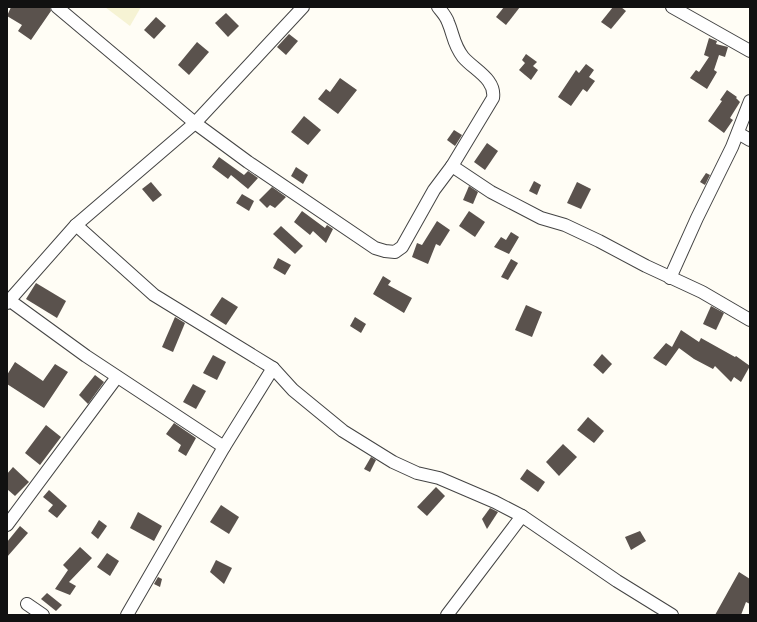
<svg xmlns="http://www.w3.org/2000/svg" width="757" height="622" viewBox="0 0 757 622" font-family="'Source Serif 4',serif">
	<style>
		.farmland { fill: #f6f3d4 }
		.building { fill: #5a524d }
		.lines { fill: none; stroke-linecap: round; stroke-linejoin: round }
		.minor-casing { stroke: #444; stroke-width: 14 }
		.minor { stroke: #fff; stroke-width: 12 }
	</style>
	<rect width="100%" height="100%" fill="#fffdf5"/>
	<polygon class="farmland" points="105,7 141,7 130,26"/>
	<g class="building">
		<polygon points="11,7 50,7 51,11 31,40 18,31 22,25 7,16"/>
		<polygon points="504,7 520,7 506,25 496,17"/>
		<polygon points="613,7 621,7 626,11 611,29 601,22"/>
		<polygon points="226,13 239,26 228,37 215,23"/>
		<polygon points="156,17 166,26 154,39 144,30"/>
		<polygon points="289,34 298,41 286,55 277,47"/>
		<polygon points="709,38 717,41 716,44 728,47 725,57 719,55 714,70 717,72 707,89 690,78 696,70 699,72 709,57 704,55"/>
		<polygon points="197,42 209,52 189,75 178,65"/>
		<polygon points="526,54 537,62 533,66 538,70 531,80 519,70 525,63 522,60"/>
		<polygon points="586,64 594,70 589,77 595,81 587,92 583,89 571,106 558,97 576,70 579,73"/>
		<polygon points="340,78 357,90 338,114 318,99 326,89 330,92"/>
		<polygon points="727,90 737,97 736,98 740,102 730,118 733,120 724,133 708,121 722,101 720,100"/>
		<polygon points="304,116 321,130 308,145 291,132"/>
		<polygon points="454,130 462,135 455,146 447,140"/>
		<polygon points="487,143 498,151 485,170 474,162"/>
		<polygon points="219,157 244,175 248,171 258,178 248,189 231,175 228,179 212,167"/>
		<polygon points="296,167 308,175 303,184 291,176"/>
		<polygon points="706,173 710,175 705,185 700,182"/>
		<polygon points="534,181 541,185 537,195 529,191"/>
		<polygon points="151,182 162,195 153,202 142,189"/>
		<polygon points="577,182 591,189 581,209 567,203"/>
		<polygon points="469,186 478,192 473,204 463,200"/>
		<polygon points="272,187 286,197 275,208 270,205 267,208 259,200"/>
		<polygon points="242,194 254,201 249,211 236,203"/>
		<polygon points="302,211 325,228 327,225 333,229 326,243 313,231 310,235 294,222"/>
		<polygon points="469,211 485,222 475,237 459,226"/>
		<polygon points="437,221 450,230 440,246 436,244 428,264 412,257 417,243 422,245"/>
		<polygon points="281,226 303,246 295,254 273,234"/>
		<polygon points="511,232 519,237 509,254 494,247 501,237 506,240"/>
		<polygon points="278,258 291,265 285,275 273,268"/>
		<polygon points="511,259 518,263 508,280 501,277"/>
		<polygon points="383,276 391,281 388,285 412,298 404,313 373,294"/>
		<polygon points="36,283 66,301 57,318 26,299"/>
		<polygon points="222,297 238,307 226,325 210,315"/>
		<polygon points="526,305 542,312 532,337 515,330"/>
		<polygon points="711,306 724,313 716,330 703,324"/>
		<polygon points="175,317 185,323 173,352 162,347"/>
		<polygon points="355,317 366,324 361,333 350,326"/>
		<polygon points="681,330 699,342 701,338 735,357 736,356 750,366 741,382 734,377 731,382 715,366 713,369 694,359 679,348 666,366 653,358 666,343 672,347"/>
		<polygon points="602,354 612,364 603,374 593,365"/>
		<polygon points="213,355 226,362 217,380 203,373"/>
		<polygon points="15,362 43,381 55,364 68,372 44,408 7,384 7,375"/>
		<polygon points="95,375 104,382 88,404 79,395"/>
		<polygon points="193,384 206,391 196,409 183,402"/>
		<polygon points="588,417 604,431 594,443 577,430"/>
		<polygon points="174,423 196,438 186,456 178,451 181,445 166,434"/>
		<polygon points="46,425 61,437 40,465 25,453"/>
		<polygon points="563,444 577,457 559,476 546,462"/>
		<polygon points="371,457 376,460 370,472 364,469"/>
		<polygon points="13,467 29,482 15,496 7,489 7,474"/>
		<polygon points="527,469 545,482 538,492 520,479"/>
		<polygon points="436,487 445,496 427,516 417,507"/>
		<polygon points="49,490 67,506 57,518 48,511 53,505 43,497"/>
		<polygon points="221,505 239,517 229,534 210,522"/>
		<polygon points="490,508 498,512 487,529 482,519"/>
		<polygon points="138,512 162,526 154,541 130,528"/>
		<polygon points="99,520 107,526 98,539 91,533"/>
		<polygon points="20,526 28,533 7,557 7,542"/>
		<polygon points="640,531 646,541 631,550 625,537"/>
		<polygon points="80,547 92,558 69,582 76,586 70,595 55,589 68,570 63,565"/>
		<polygon points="107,553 119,561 110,576 97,567"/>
		<polygon points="216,560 232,568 224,584 210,572"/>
		<polygon points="739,572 750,579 750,604 746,602 741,615 715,615"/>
		<polygon points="158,577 162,579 160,587 154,584"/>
		<polygon points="47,593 62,605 56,611 41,599"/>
	</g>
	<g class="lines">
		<g class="minor-casing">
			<g id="minor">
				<path d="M57,7L195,123L248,162L375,248L385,251L395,252L402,247L434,190L452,166L493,98C496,79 474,70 463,57C453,44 454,36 448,22C446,16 442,12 438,7"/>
				<polyline points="672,7 750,51"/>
				<polyline points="738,133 750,140"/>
				<polyline points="452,166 491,192 541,218 565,225 599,241 646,266 702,292 750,320"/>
				<polyline points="76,225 154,295 273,368 293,390 343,431 393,462 417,473 439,478 495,502 522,516 617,581 672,615"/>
				<polyline points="670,278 697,218 732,147 750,101"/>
				<polyline points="9,300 86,356 224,447"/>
				<polyline points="7,303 76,225 195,123 303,7"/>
				<polyline points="7,525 117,377"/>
				<polyline points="27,604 43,615"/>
				<polyline points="127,615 224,447 273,368"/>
				<polyline points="447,615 522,516"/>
			</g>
		</g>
		<use href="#minor" class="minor"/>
	</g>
	<rect width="757" height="622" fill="none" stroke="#111111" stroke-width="16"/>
</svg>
